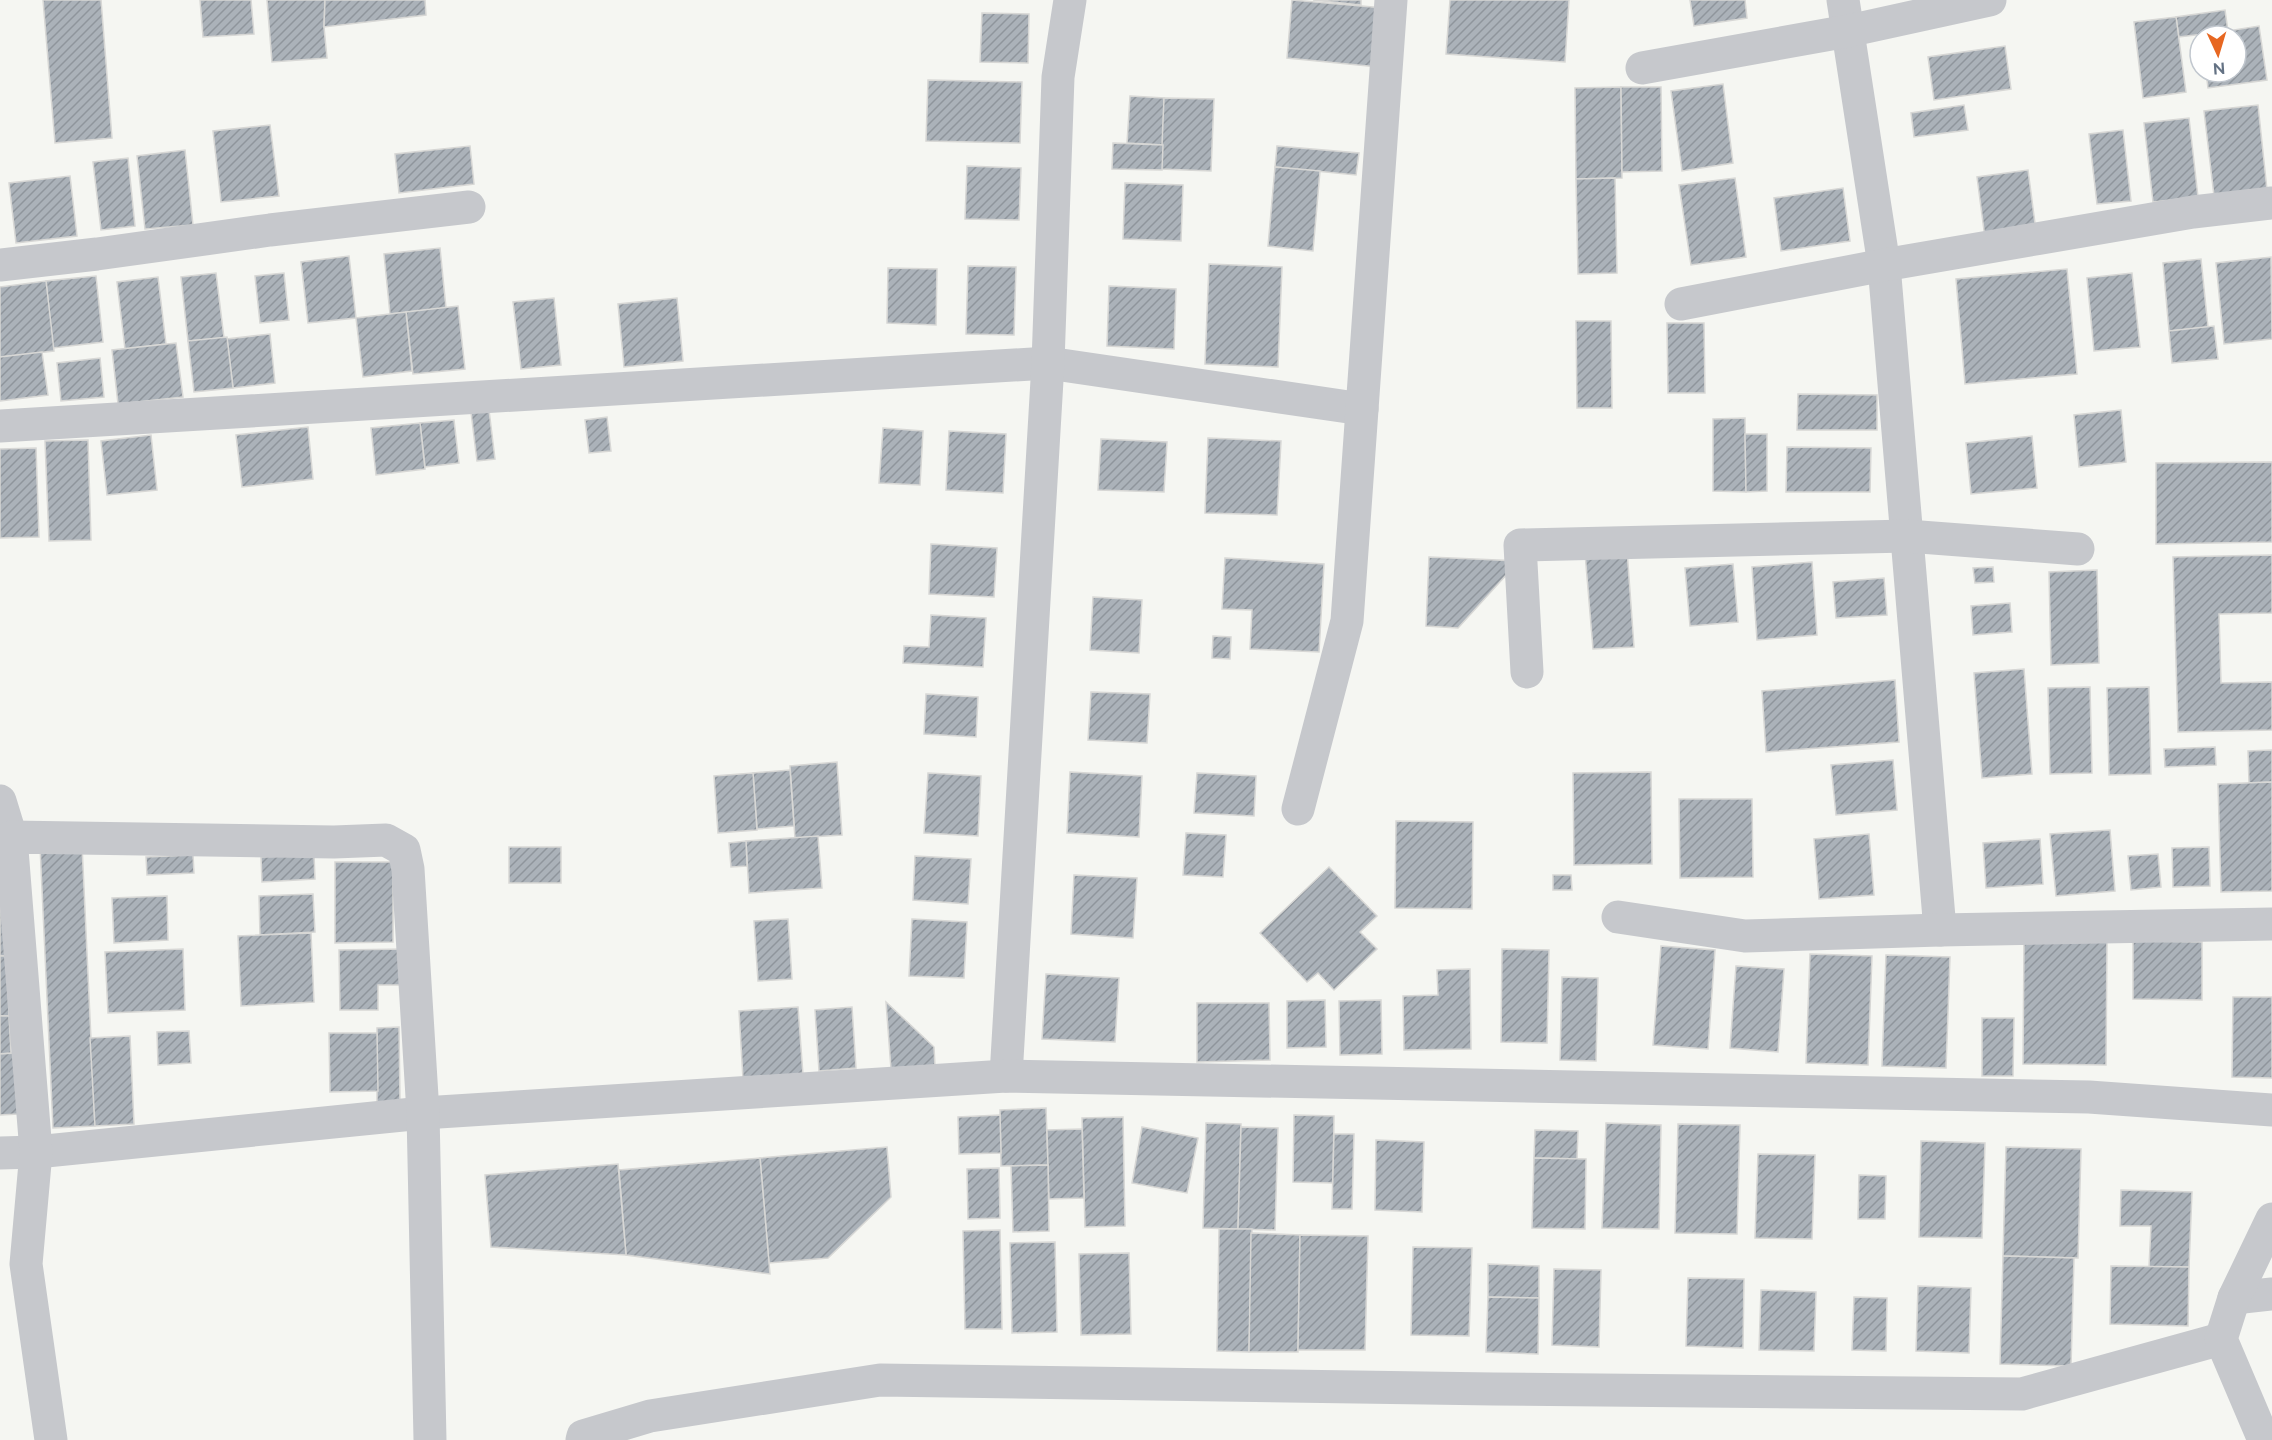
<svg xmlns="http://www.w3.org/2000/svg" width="2272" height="1440" viewBox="0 0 2272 1440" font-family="Raleway,sans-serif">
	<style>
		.building { fill: url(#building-hatch); stroke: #d7d7d5; stroke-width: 1.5 }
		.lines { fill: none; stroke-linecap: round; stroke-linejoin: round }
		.street { stroke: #c6c8cc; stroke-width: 33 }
	</style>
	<defs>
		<pattern id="building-hatch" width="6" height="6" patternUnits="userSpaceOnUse" patternTransform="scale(1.5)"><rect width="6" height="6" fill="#abb2b9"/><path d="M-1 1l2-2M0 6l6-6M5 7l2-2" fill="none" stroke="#8f959c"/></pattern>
	</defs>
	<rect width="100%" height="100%" fill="#f5f6f2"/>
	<g class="building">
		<polygon points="43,0 101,0 112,138 55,143"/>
		<polygon points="200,0 251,0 254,34 203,37"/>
		<polygon points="267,0 325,0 324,27 327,58 272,62"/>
		<polygon points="325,0 425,0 426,15 324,27"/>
		<polygon points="1292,0 1384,8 1378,67 1287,58"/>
		<polygon points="1313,0 1361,0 1361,5"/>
		<polygon points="1450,0 1569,0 1565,62 1446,54"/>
		<polygon points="1690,0 1745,0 1747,18 1694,26"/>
		<polygon points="2225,10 2228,31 2179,37 2176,17"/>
		<polygon points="982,13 1029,14 1028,63 980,62"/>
		<polygon points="2176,17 2186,92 2143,98 2134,22"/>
		<polygon points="2259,26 2267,80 2208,88 2206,72 2236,72 2236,36 2202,35"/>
		<polygon points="2005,46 2011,89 1934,100 1928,57"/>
		<polygon points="928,80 1022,82 1020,143 926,141"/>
		<polygon points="1723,84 1733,163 1682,171 1671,91"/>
		<polygon points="1621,87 1622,178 1576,179 1575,88"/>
		<polygon points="1621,87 1661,87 1662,171 1622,172"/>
		<polygon points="1130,96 1164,98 1163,145 1127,143"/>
		<polygon points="1164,98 1214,99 1211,171 1161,169"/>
		<polygon points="1964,105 1968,130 1914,137 1911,113"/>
		<polygon points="2258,105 2267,190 2214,196 2204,111"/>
		<polygon points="2189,118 2198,197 2153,202 2144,123"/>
		<polygon points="270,125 279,196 221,202 213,131"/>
		<polygon points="2123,130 2131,201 2097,204 2089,134"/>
		<polygon points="1113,143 1163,145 1162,170 1112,169"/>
		<polygon points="470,146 474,184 399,193 395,154"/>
		<polygon points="1277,146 1359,153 1356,175 1275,167"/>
		<polygon points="185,150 193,225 145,229 137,156"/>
		<polygon points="128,158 135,226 101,230 93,162"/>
		<polygon points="967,166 1021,168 1019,220 965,219"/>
		<polygon points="1275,167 1320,171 1313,251 1268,246"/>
		<polygon points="2028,170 2036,231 1985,238 1977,177"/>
		<polygon points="70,176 77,236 16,243 9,183"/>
		<polygon points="1615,178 1617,273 1578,274 1576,179"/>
		<polygon points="1735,178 1746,257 1691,265 1679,185"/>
		<polygon points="1125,183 1183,185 1181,241 1123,239"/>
		<polygon points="1843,188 1850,241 1781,251 1774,198"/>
		<polygon points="440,248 446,308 390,314 384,254"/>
		<polygon points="349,256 356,318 308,323 301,262"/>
		<polygon points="2271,257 2272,339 2224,344 2216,263"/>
		<polygon points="2201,259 2208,327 2169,331 2163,263"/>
		<polygon points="1209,264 1282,267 1278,367 1205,364"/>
		<polygon points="968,266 1016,267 1014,335 966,334"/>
		<polygon points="888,268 937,269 936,325 887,323"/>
		<polygon points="2067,269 2077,374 1965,384 1956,279"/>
		<polygon points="216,273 224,338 188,341 181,277"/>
		<polygon points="284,273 289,320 260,323 255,276"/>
		<polygon points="2132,273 2140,347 2094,351 2087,278"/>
		<polygon points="96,276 103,342 53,348 46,281"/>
		<polygon points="158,277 166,344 125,349 117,282"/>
		<polygon points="46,281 54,351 0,357 0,287"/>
		<polygon points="1109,286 1176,289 1174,349 1107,346"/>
		<polygon points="554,298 561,365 521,369 513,302"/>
		<polygon points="677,298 683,361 624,367 618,304"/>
		<polygon points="458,306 465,369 413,374 406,312"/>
		<polygon points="406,312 412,371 363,377 356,318"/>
		<polygon points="1576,321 1611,321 1612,408 1577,408"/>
		<polygon points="1667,323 1704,323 1705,393 1668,393"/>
		<polygon points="2214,326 2218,359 2172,363 2169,331"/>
		<polygon points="270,334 275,383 233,388 227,339"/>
		<polygon points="227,337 233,388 194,392 188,341"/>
		<polygon points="176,343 183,397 118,404 112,350"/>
		<polygon points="42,352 48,395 0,401 0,357"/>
		<polygon points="100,358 104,397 61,401 57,363"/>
		<polygon points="1798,394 1877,395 1877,430 1797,430"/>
		<polygon points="488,402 495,459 477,461 470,404"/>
		<polygon points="2121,410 2126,462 2079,467 2074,415"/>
		<polygon points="607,417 611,451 589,453 585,420"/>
		<polygon points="1745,418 1746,492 1713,491 1713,419"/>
		<polygon points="454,420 459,463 425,467 420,423"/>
		<polygon points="420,423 425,469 376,475 371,428"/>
		<polygon points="308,427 313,479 242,487 236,435"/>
		<polygon points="883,428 923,431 920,485 879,483"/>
		<polygon points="949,431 1006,434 1003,493 946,490"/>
		<polygon points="1745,434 1767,434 1767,491 1746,492"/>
		<polygon points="151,435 157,490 107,495 101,441"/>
		<polygon points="2032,436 2037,488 1971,494 1966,443"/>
		<polygon points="1208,438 1281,441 1277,515 1205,513"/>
		<polygon points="1101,439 1167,442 1164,492 1098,490"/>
		<polygon points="88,440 91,540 49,541 45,441"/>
		<polygon points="1787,447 1871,448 1870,492 1786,492"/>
		<polygon points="36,448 39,537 0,538 0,449"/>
		<polygon points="2272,462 2272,542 2156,544 2156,463"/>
		<polygon points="931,544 997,548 994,597 929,594"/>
		<polygon points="1627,550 1634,647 1593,649 1585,553"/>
		<polygon points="2272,555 2272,613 2219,614 2221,683 2272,682 2272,730 2178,732 2173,557"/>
		<polygon points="1429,557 1519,561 1458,628 1426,626"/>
		<polygon points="1225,558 1324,564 1319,652 1250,649 1252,610 1222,609"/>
		<polygon points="1812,562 1817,635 1757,640 1752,567"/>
		<polygon points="1733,564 1738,622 1690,626 1685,568"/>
		<polygon points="1993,567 1994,582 1975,583 1973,568"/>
		<polygon points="2097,570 2099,663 2051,665 2049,572"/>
		<polygon points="1884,578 1887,615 1836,618 1833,582"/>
		<polygon points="1093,597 1142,600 1139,653 1090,650"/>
		<polygon points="2010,603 2012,632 1973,635 1971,606"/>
		<polygon points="931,615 986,618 983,667 903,663 904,646 929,647"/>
		<polygon points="1213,636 1231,637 1230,659 1212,658"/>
		<polygon points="2024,669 2032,774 1982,778 1974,673"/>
		<polygon points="1895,680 1899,742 1766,752 1762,691"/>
		<polygon points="2090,687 2092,773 2050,774 2048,688"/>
		<polygon points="2149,687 2151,774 2109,775 2107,688"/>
		<polygon points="1091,692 1150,694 1147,743 1088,740"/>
		<polygon points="926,694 978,697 976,737 924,734"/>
		<polygon points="2215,747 2216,765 2165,767 2164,749"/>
		<polygon points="2272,750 2272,782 2249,783 2248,751"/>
		<polygon points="1893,760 1897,810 1836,815 1831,765"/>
		<polygon points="837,762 842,835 795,838 790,766"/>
		<polygon points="790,770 794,826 757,829 753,773"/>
		<polygon points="1070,772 1142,776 1139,837 1067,833"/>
		<polygon points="1651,772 1652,864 1574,865 1573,773"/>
		<polygon points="753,773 757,830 718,833 714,776"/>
		<polygon points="928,773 981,776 978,836 924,833"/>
		<polygon points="1197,773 1256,776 1254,816 1194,813"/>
		<polygon points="2272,782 2272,891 2221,892 2218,784"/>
		<polygon points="1679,799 1752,799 1753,877 1680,878"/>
		<polygon points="1396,821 1473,822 1472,909 1395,908"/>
		<polygon points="2110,830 2115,891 2056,896 2050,834"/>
		<polygon points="1186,833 1226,835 1223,877 1183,875"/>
		<polygon points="1869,834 1874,895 1819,899 1814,839"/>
		<polygon points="818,836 822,888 749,893 746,841"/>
		<polygon points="2040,839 2043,884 1986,888 1983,843"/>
		<polygon points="746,841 747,866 731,867 729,843"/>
		<polygon points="82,845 95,1126 53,1128 40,846"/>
		<rect x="509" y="847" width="52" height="36"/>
		<polygon points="2209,847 2210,886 2173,887 2172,848"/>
		<polygon points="2158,854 2161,887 2131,890 2128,856"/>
		<polygon points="193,855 194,873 147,875 146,857"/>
		<polygon points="314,855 315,879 262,882 261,857"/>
		<polygon points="915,856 971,859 968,904 913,900"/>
		<polygon points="335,862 393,862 393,942 335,943"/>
		<polygon points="1329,867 1377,916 1360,932 1377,949 1334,990 1318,973 1307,982 1260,933"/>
		<polygon points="1074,875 1137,878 1133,938 1071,934"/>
		<polygon points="1553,875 1571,875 1572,890 1553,890"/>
		<polygon points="313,894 315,932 260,935 259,896"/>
		<polygon points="167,896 168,940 114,943 112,898"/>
		<polygon points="0,899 7,956 0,956"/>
		<polygon points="788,919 792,979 758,981 754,921"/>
		<polygon points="912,919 967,922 964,978 909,976"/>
		<polygon points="311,933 314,1002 241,1006 238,936"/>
		<polygon points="2024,940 2107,940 2106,1065 2023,1064"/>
		<polygon points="2133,941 2202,942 2202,1000 2133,999"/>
		<polygon points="1661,946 1715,950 1708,1049 1653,1045"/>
		<polygon points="183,949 185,1010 108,1013 105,952"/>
		<polygon points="406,949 407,985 378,985 378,1010 340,1010 339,950"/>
		<polygon points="1502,949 1549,950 1547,1043 1501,1042"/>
		<polygon points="1810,954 1872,956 1868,1065 1806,1063"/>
		<polygon points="1886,955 1950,957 1946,1068 1882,1066"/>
		<polygon points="0,956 7,956 9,1016 0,1016"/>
		<polygon points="1736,966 1784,969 1778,1052 1730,1048"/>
		<polygon points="1470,969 1471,1049 1404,1050 1403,996 1438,995 1437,970"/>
		<polygon points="1046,974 1119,978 1115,1042 1042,1039"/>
		<polygon points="1562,977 1598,978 1596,1061 1560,1060"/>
		<polygon points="2233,997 2272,997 2272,1078 2232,1077"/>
		<polygon points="1325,1000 1326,1047 1287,1048 1287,1001"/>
		<polygon points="1381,1000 1382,1054 1340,1055 1339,1001"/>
		<polygon points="886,1002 934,1047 935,1066 891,1069"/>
		<polygon points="1197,1003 1269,1003 1270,1060 1197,1062"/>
		<polygon points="798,1007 803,1075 743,1079 739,1011"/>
		<polygon points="852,1007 856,1068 819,1071 815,1010"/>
		<polygon points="0,1016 9,1016 11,1053 0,1054"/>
		<polygon points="1982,1018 2014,1018 2013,1076 1982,1076"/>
		<polygon points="399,1027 400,1102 377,1102 377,1028"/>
		<polygon points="189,1031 191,1063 158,1065 157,1032"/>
		<polygon points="329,1033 377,1033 378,1091 330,1092"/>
		<polygon points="130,1036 134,1124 95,1126 90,1038"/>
		<polygon points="15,1053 18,1114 0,1115 0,1054"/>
		<polygon points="1046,1108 1048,1165 1001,1166 1000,1110"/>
		<polygon points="1000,1115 1001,1153 959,1154 958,1117"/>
		<polygon points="1294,1115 1334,1116 1333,1183 1293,1182"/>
		<polygon points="1123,1117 1125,1226 1085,1227 1082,1118"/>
		<polygon points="1206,1123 1241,1124 1238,1229 1203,1228"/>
		<polygon points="1606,1123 1661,1125 1659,1229 1602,1228"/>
		<polygon points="1678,1124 1740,1125 1737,1234 1675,1233"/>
		<polygon points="1142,1127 1198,1138 1187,1193 1132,1183"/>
		<polygon points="1241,1127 1278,1128 1275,1230 1238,1229"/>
		<polygon points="1082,1129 1084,1198 1049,1199 1047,1130"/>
		<polygon points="1535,1130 1578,1131 1577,1159 1534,1158"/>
		<polygon points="1334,1134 1354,1134 1352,1209 1332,1209"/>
		<polygon points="1376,1140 1424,1142 1422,1212 1375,1210"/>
		<polygon points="1921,1141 1985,1143 1982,1238 1919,1237"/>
		<polygon points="887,1147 891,1197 828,1258 769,1263 760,1158"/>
		<polygon points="2006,1147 2081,1149 2078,1258 2003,1256"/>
		<polygon points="1758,1154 1815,1155 1812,1239 1755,1238"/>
		<polygon points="760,1158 770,1274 626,1255 619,1170"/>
		<polygon points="1534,1158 1586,1159 1585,1229 1532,1228"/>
		<polygon points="618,1164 626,1255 491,1247 485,1175"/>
		<polygon points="1048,1165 1049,1231 1013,1232 1011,1166"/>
		<polygon points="999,1168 1000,1218 968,1219 967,1169"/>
		<polygon points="1859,1175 1886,1176 1885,1219 1858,1219"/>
		<polygon points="2121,1190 2192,1192 2189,1267 2149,1267 2151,1226 2120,1226"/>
		<polygon points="1219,1229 1252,1229 1249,1352 1217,1351"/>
		<polygon points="1000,1230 1002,1329 965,1329 963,1231"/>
		<polygon points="1251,1233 1300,1235 1298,1352 1249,1352"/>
		<polygon points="1300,1235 1368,1236 1365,1350 1298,1350"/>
		<polygon points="1055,1242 1057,1332 1012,1333 1010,1243"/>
		<polygon points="1413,1247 1472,1248 1469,1336 1411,1335"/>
		<polygon points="1129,1253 1131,1334 1081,1335 1079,1254"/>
		<polygon points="2003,1256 2074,1258 2071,1366 2000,1364"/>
		<polygon points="1488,1264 1539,1266 1539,1298 1488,1297"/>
		<polygon points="2111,1266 2189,1267 2188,1326 2110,1324"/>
		<polygon points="1554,1269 1601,1270 1599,1347 1552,1345"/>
		<polygon points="1688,1278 1744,1279 1743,1348 1686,1346"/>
		<polygon points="1918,1286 1971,1288 1969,1353 1916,1351"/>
		<polygon points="1761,1290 1816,1292 1814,1351 1759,1350"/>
		<polygon points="1488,1297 1539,1298 1538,1354 1486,1352"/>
		<polygon points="1854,1297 1887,1298 1886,1351 1852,1350"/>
	</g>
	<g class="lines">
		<g class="street">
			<polyline points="1843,0 1884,265 1940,930"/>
			<polyline points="1642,68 1848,31 1990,0"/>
			<polyline points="0,265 97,254 270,230 469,207"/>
			<polyline points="1681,304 1884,265 2193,212 2272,203"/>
			<polyline points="0,426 1048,363 1362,409"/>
			<polyline points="1527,672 1520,545 1907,536 2078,549"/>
			<polyline points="0,801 11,837"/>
			<polyline points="1298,809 1347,621 1391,0"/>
			<polyline points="1618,917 1745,936 1940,930 2272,924"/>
			<polyline points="1006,1076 1048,363 1058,77 1070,0"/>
			<polyline points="0,1153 36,1152 423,1113 1006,1076 2089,1097 2272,1110"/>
			<polyline points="2234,1298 2272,1294"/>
			<polyline points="51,1440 26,1264 36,1152 11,837 334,842 386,840 404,850 408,869 423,1113 430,1440"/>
			<polyline points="582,1440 583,1436 650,1416 880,1380 1494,1389 2022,1394 2221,1339"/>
			<polyline points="2264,1440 2221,1339 2234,1298 2272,1219"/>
		</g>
	</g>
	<g transform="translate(2218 54) rotate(176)"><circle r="28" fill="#ffffff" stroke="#c1c7ce" stroke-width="1.5"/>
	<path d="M0-4.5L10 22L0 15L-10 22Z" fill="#e76721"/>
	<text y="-9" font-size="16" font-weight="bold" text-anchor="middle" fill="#647284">N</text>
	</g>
</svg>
